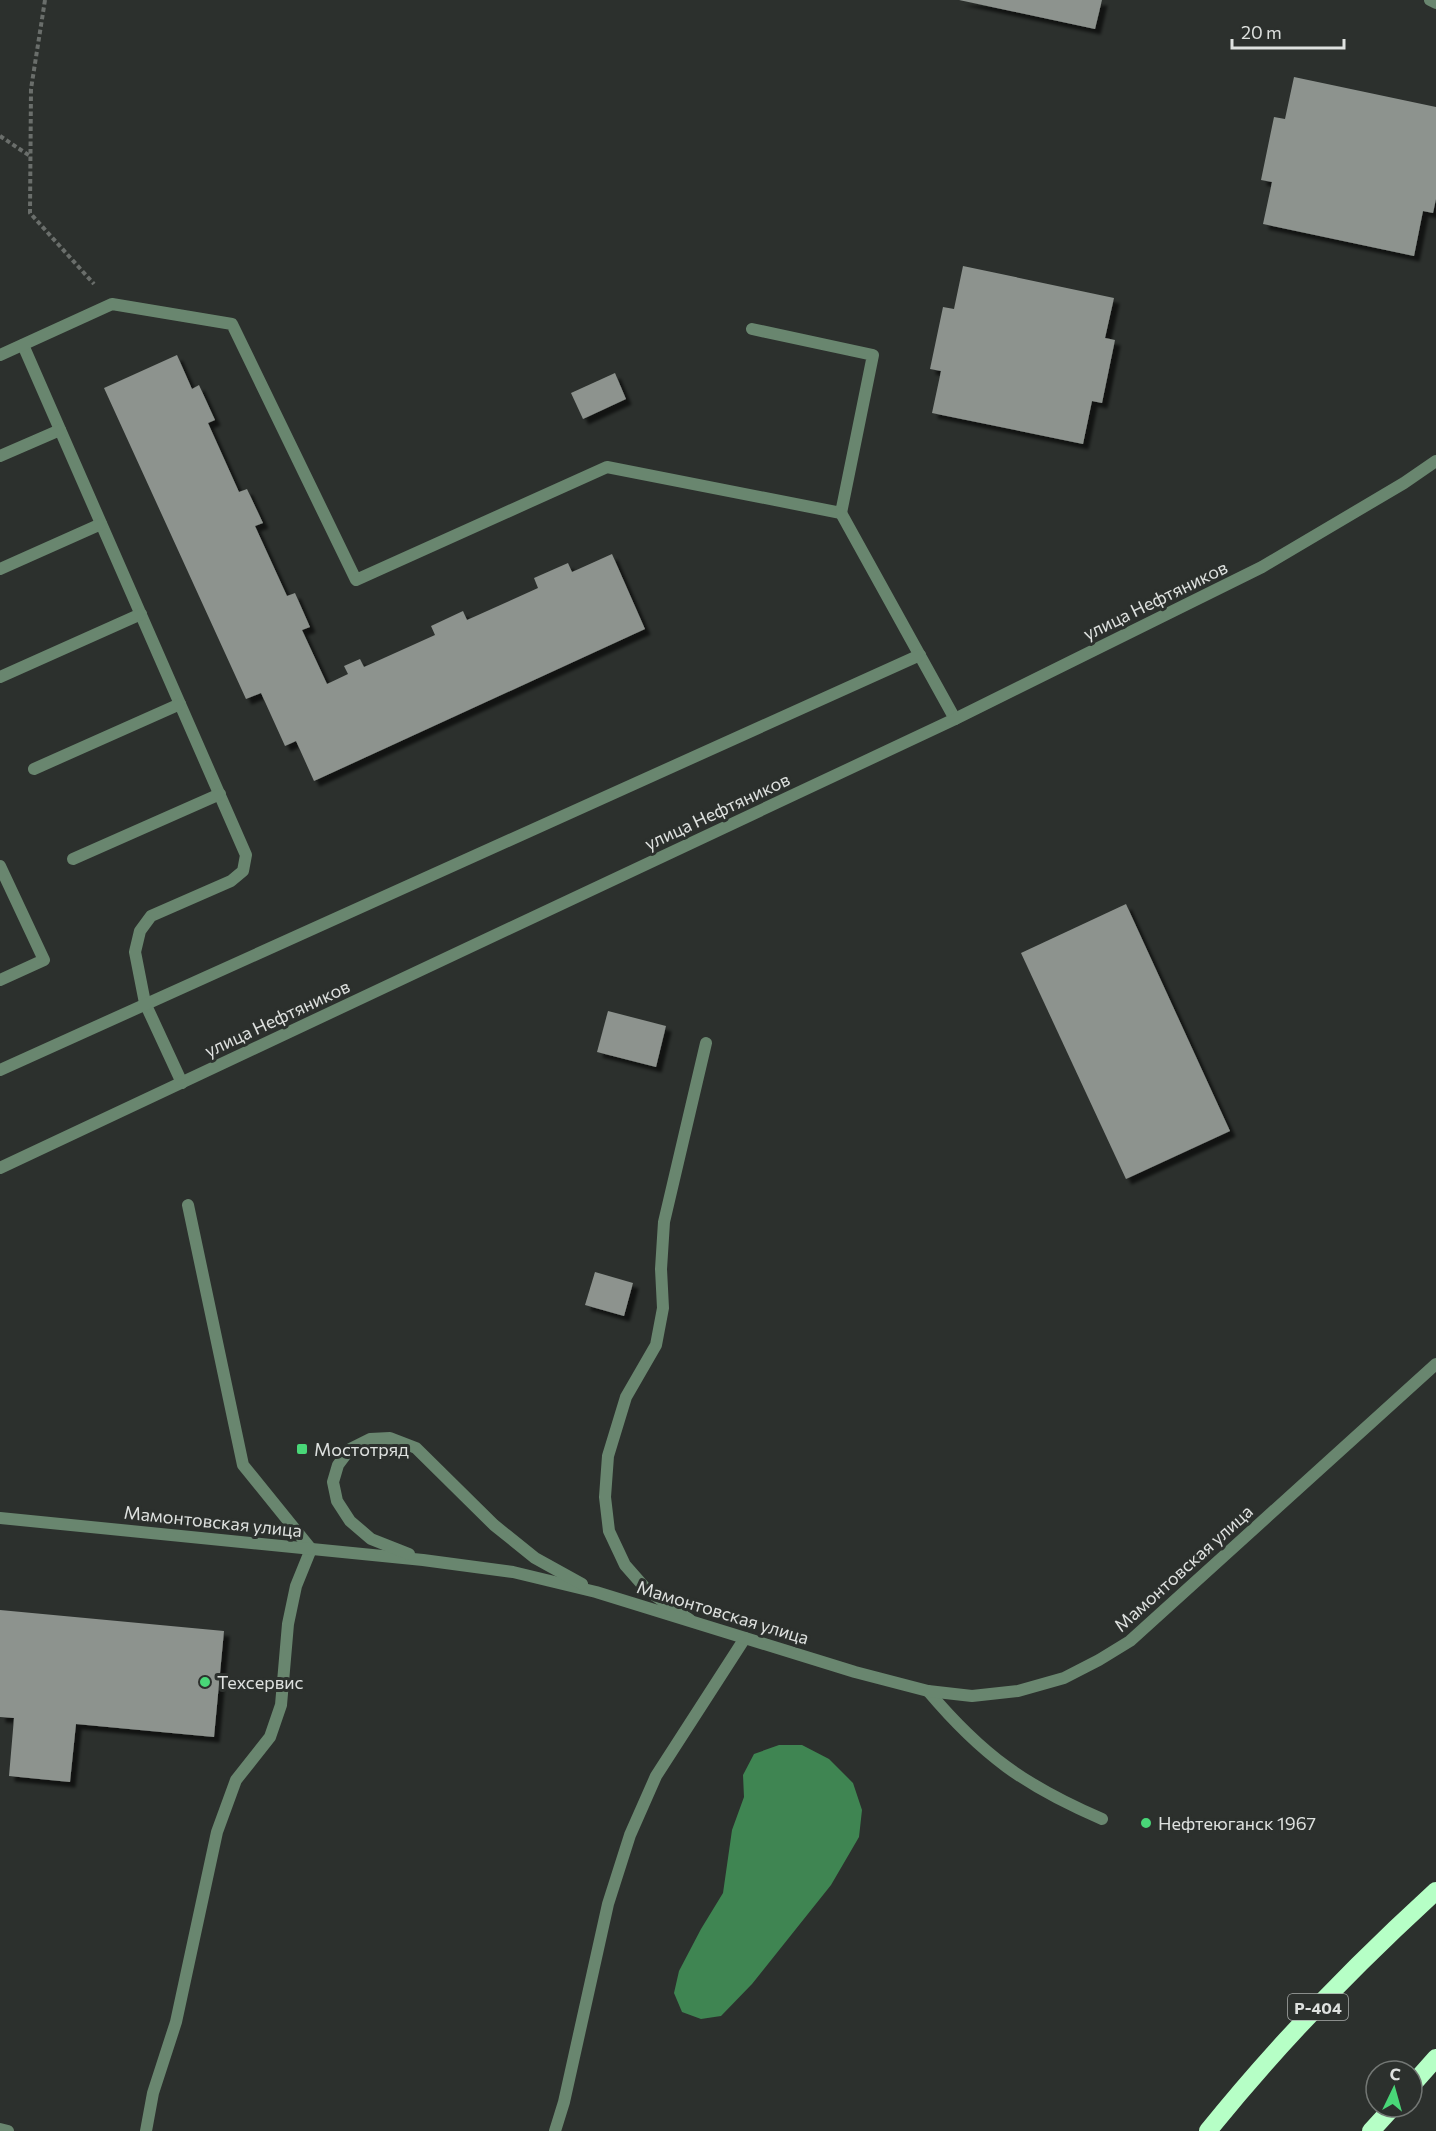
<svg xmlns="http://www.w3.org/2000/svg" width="1436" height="2131" viewBox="0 0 1436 2131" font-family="Commissioner,sans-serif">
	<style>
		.water { fill: #3f8552 }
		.building { fill: #8d938e; filter: url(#shadow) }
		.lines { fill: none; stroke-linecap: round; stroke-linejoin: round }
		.path { stroke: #6a6e6b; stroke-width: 4; stroke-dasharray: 4.5 3; stroke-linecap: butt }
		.lane { stroke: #69866f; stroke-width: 12 }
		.street { stroke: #69866f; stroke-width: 12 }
		.highway { stroke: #b6ffc6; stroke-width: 18 }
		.poi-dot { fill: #49d778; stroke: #2c302d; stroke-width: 2 }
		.labels { text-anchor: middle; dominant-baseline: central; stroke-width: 6; stroke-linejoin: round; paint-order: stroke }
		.shield { fill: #2c302d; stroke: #a9acaa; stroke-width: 1.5 }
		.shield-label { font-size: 16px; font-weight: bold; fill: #dee1df }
		.street-label { font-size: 18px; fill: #dee1df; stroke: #2c302d }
		.poi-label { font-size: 18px; fill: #dee1df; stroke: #2c302d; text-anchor: start }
	</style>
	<defs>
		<filter id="shadow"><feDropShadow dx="5.5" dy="5.5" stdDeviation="1.5" flood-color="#0009"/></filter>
	</defs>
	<rect width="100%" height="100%" fill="#2c302d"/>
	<polygon class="water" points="779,1745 802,1745 829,1759 853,1783 862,1810 859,1837 831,1885 752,1984 721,2016 701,2019 682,2012 674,1993 679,1971 701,1929 723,1893 732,1830 744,1797 743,1775 754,1754"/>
	<g class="building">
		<polygon points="959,0 1102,0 1095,29"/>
		<polygon points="1294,77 1436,107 1436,199 1433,213 1423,211 1414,256 1263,224 1272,182 1261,180 1274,117 1285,119"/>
		<polygon points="963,266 1114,298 1105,338 1115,340 1102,403 1092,401 1083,444 932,413 941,371 930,369 943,307 954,309"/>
		<polygon points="177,355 192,389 199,385 215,420 208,423 239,492 247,489 263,523 255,526 287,596 295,593 310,627 302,630 327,684 348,674 344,666 360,659 364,667 435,635 431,626 463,611 467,620 538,588 534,578 568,563 572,572 612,554 645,629 314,781 296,741 285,746 261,693 246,699 104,388"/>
		<polygon points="615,373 626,399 583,419 571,393"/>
		<polygon points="1126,904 1230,1131 1126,1179 1021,953"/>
		<polygon points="608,1011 666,1026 656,1067 597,1052"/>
		<polygon points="595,1272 633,1283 624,1316 585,1305"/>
		<polygon points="0,1610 224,1631 214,1737 76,1724 70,1782 9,1776 14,1718 0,1717"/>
	</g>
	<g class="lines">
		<g class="path">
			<polyline points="45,0 31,89 30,213 94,284"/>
			<polyline points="0,136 30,156"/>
		</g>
		<g class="lane">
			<polyline points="1430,0 1436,3"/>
			<polyline points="23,345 246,855 243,871 231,881 151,916 140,931 135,952 145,1003 182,1083"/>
			<polyline points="0,355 112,304 232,324 356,580 607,467 841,513 873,355 752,329"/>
			<polyline points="0,456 60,430"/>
			<polyline points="841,513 955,719"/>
			<polyline points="0,569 101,524"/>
			<polyline points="0,677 141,614"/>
			<polyline points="34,769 180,704"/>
			<polyline points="73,859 220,794"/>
			<polyline points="0,866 44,960 0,980"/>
			<polyline points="0,1070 920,655"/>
			<polyline points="690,1620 647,1590 625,1565 609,1531 605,1497 608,1456 626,1397 656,1345 663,1308 661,1269 664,1222 706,1043"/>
			<path d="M928,1691C982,1755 1025,1786 1102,1819"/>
			<polyline points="0,2129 8,2131"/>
			<polyline points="146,2131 153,2093 176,2022 217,1832 236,1780 270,1737 281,1705 288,1624 296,1586 311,1549 243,1465 188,1205"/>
			<polyline points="555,2131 564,2102 608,1904 630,1835 656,1776 745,1638"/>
		</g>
		<g class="street">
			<polyline points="0,1168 955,719 1262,567 1404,483 1436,461"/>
			<polyline points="0,1518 423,1560 513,1572 596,1592 855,1672 928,1691 972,1696 1018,1691 1064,1678 1099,1660 1130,1641 1436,1364"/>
			<polyline points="409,1554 371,1539 350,1521 337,1501 333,1482 338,1465 350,1449 370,1439 390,1438 416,1448 494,1525 535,1558 582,1584"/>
		</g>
		<g class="highway">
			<polyline points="1412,2085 1436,2058"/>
			<path d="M1208,2131C1277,2045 1355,1965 1436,1891"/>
			<polyline points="1371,2131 1393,2107"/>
		</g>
	</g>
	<g class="poi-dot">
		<rect x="296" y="1443" width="12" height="12" rx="3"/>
		<circle cx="205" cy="1682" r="6"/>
		<circle cx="1146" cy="1823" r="6"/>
	</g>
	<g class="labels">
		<rect class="shield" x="1288" y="1994" width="60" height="26" rx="4.5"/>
		<g class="shield-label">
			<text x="1318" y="2007">Р-404</text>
		</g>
		<g class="street-label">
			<text transform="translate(1155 600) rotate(-26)">улица Нефтяников</text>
			<text transform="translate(717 811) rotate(-25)">улица Нефтяников</text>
			<text transform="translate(277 1018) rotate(-25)">улица Нефтяников</text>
			<text transform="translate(213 1521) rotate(6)">Мамонтовская улица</text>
			<text transform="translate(1183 1568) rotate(-42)">Мамонтовская улица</text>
			<text transform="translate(723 1612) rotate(17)">Мамонтовская улица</text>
		</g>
		<g class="poi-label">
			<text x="314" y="1449">Мостотряд</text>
			<text x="217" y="1682">Техсервис</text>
			<text x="1158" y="1823">Нефтеюганск 1967</text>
		</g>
	</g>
	<g transform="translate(1394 2089) rotate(5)"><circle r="28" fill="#2c302d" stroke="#737774" stroke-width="1.5"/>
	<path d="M0-4.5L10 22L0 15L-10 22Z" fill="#49d778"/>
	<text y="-9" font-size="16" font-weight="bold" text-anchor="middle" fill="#dee1df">С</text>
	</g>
	<path d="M1232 39v9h112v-9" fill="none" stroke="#dee1df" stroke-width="3"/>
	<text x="1241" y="39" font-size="18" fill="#dee1df" stroke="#2c302d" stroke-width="4.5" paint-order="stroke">20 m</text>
</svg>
